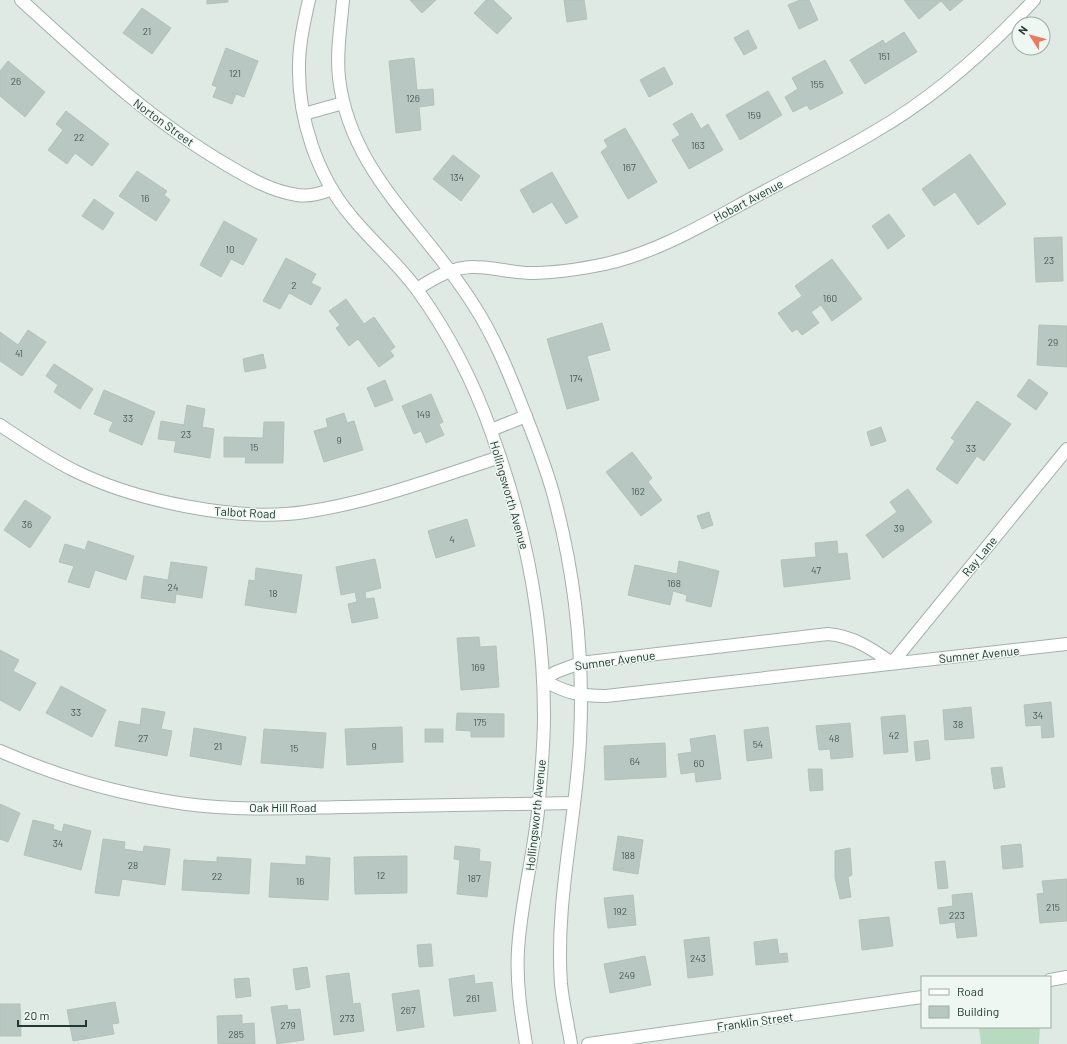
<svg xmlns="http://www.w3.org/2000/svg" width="1067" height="1044" viewBox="0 0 1067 1044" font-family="Barlow,sans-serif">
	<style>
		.green { fill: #b8dbc0 }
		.building { fill: #b8c7c1; stroke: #b2c3bb }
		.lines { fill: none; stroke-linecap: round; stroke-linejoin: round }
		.minor-casing { stroke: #a2b1ac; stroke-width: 14 }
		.tertiary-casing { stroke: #a2b1ac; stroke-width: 14 }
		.secondary-casing { stroke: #9fb5ac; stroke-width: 14 }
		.minor { stroke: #fff; stroke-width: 12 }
		.tertiary { stroke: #fff; stroke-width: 12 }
		.secondary { stroke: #fff; stroke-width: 12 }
		.labels { text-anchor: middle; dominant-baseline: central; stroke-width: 3; stroke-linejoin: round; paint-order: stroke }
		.number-label { font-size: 10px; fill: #475c56 }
		.street-label { font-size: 12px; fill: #213932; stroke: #eff7f3 }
	</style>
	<rect width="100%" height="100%" fill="#dfeae5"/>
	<polygon class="green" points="979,1027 1040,1027 1039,1044 981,1044"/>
	<g class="building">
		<polygon points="207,0 228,0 228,2 207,4"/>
		<polygon points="410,0 436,0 422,13"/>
		<polygon points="486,0 493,0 512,18 497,34 474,13"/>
		<polygon points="564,0 584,0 587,19 567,22"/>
		<polygon points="800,0 809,0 818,20 799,29 788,5"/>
		<polygon points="904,0 963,0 950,11 941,1 919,19"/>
		<polygon points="142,8 171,28 152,54 123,33"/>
		<polygon points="748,30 757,48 744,55 734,38"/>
		<polygon points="904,32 917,52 865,84 850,60 883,40 885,44"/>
		<polygon points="226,48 258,61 244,97 236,94 232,104 213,97 217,87 212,85"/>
		<polygon points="414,58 417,90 433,89 434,105 419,107 421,130 396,133 389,61"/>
		<polygon points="825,60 843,93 810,110 807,105 793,112 785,97 798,89 792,78"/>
		<polygon points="8,61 45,92 25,117 0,96 0,71"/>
		<polygon points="664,67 673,84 649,97 640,80"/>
		<polygon points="768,91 782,115 740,140 726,115"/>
		<polygon points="66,111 109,144 92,166 75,153 67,164 48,150 63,130 56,124"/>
		<polygon points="692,113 701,129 708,124 723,150 689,169 672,140 680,135 673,124"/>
		<polygon points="625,128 657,182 628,199 601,152 608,147 604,140"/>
		<polygon points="970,154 1006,204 978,225 955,192 934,206 922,189"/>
		<polygon points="453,155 480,176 461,201 433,179"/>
		<polygon points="137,171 167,191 164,195 170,200 156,221 119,196"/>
		<polygon points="552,172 578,217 566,224 552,202 533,213 520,190"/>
		<polygon points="94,199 114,213 103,230 82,216"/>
		<polygon points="889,214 905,236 888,249 872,226"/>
		<polygon points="224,221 257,239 243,265 231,259 221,277 200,265"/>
		<polygon points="1062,237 1063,281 1036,282 1034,238"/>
		<polygon points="286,258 316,274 311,283 321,288 311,305 289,293 280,309 263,301"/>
		<polygon points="832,259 862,299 832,321 821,305 811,312 819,323 802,335 797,329 792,332 778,313 802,296 795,286"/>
		<polygon points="346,299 364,324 374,317 395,347 390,351 394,356 379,367 358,339 349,346 336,328 340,325 329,311"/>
		<polygon points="602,323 610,350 587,356 599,400 567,409 547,339"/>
		<polygon points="1039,325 1067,326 1067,367 1037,365"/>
		<polygon points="28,330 46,342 22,376 0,361 0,332 18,345"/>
		<polygon points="263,354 266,368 245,372 243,359"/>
		<polygon points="54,364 93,389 80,409 54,392 58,385 46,376"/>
		<polygon points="1029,379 1048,393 1036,410 1017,396"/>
		<polygon points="385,380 393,400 375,407 367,388"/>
		<polygon points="104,390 155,412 142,445 109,431 113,422 94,414"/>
		<polygon points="431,394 443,422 439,424 444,435 426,443 421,431 414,434 402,406"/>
		<polygon points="977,401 1011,424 984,461 977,456 957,484 936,469 955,441 951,438"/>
		<polygon points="187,405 205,409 202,427 214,429 210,458 174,452 176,441 158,439 161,421 184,425"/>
		<polygon points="344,413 347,423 354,421 363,450 324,462 314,431 328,427 326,419"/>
		<polygon points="264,422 284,422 283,463 245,463 246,457 224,457 224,437 263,438"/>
		<polygon points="881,427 886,441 871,446 867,432"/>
		<polygon points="632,452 652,478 648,482 662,500 641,516 606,472"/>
		<polygon points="908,489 932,522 883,558 866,535 897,512 890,502"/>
		<polygon points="25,500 51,517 30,548 4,530"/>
		<polygon points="709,512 713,525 702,529 697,516"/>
		<polygon points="467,519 475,546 436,558 428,531"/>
		<polygon points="88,541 134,556 126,580 95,570 89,588 68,582 74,566 59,562 65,544 85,550"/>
		<polygon points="837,541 838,554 847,553 850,579 784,587 781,560 816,557 815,543"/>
		<polygon points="375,559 381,588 365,592 366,599 374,598 378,618 352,623 348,604 357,602 355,592 341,595 336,567"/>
		<polygon points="679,561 719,571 711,607 686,601 687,595 673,591 670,605 628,595 635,565 677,574"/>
		<polygon points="171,562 207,567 202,598 176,594 175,603 141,598 144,576 168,580"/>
		<polygon points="256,568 302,575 296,613 245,605 249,580 255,581"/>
		<polygon points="479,637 480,647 496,646 499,687 461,690 457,638"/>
		<polygon points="0,650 19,660 13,671 36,683 20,711 0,700"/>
		<polygon points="61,686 106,710 92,737 46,713"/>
		<polygon points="1051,702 1054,737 1042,738 1041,725 1026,726 1024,705"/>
		<polygon points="971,707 974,738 945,740 943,710"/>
		<polygon points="142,708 165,712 161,729 172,731 167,756 115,746 119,721 140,725"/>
		<polygon points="457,713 504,714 504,737 471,737 471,731 456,730"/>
		<polygon points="905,715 908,752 884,754 881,717"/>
		<polygon points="850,723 853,757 831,759 830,749 819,750 816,726"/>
		<polygon points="402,727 403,762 347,765 345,729"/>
		<polygon points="768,727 772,758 747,761 744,730"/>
		<polygon points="194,728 246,737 241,765 190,756"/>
		<polygon points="264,729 326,733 323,768 261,763"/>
		<rect x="425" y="729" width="18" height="13"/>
		<polygon points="715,735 721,779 696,782 695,772 681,774 678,754 692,752 690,739"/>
		<polygon points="928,740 930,759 916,761 914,742"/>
		<polygon points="665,743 666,777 605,780 604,746"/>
		<polygon points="1002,767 1005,787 994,789 991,768"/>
		<polygon points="808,769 822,769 823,790 810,791"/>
		<polygon points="0,804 20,813 8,842 0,839"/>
		<polygon points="33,820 54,825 53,829 62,832 64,824 91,831 81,870 24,855"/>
		<polygon points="618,836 643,840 638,874 613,870"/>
		<polygon points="103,839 125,842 124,849 143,852 144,846 170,849 165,885 122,879 119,896 95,893"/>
		<polygon points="1021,844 1023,867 1003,869 1001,846"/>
		<polygon points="455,846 480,849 479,861 491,862 487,897 457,894 460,860 454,859"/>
		<polygon points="850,848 852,875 848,877 851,897 840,899 835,878 835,851"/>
		<polygon points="306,856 330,858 328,900 269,897 271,863 306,865"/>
		<polygon points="407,856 407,893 355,894 354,857"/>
		<polygon points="217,857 251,859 249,894 182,890 184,860 217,862"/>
		<polygon points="945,861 948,888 938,889 935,862"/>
		<polygon points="1067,879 1067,921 1040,923 1037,894 1044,893 1042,881"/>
		<polygon points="972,893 977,936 957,938 955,922 940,924 938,908 953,906 952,895"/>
		<polygon points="633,895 636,925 608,928 604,898"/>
		<polygon points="889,917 893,946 862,950 859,920"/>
		<polygon points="709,937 713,975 688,978 684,940"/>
		<polygon points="777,939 779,954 787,953 788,962 756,965 754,942"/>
		<polygon points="431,944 433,966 419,967 417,945"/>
		<polygon points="645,956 651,985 610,993 604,964"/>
		<polygon points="307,967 310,987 296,990 293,969"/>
		<polygon points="349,973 353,1004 360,1003 364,1031 334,1035 326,976"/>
		<polygon points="474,975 475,984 492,982 496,1011 454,1016 449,979"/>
		<polygon points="249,978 251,996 236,998 234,979"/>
		<polygon points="419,990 424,1027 397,1031 392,994"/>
		<polygon points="115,1002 119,1023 112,1024 114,1034 73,1041 67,1010"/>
		<polygon points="0,1004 20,1004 21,1036 0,1036"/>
		<polygon points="287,1005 288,1010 300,1009 304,1040 277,1044 271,1007"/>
		<polygon points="242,1015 242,1024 254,1023 255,1044 218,1044 217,1016"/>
	</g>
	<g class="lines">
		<g class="minor-casing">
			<g id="minor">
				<path d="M21,0C87,60 150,120 227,165C249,178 271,191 297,195C309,197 320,194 332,189"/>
				<path d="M417,289C434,278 454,266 475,267C494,267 512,273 531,273C556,273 581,269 605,264C659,252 708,222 756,196C795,175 836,155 874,132C932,99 989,48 1034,0"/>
				<path d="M0,425C24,441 49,458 75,471C136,501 237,522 305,512C372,502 436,478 500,457"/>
				<path d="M892,663C872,649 853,636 828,634L580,663L556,672L543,680C566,693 580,696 606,696L1067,644"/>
				<polyline points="892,663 1067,449"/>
				<path d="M0,751C59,777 122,795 186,804C239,811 293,808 346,807C422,805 498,804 574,803"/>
			</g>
		</g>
		<g class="tertiary-casing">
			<g id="tertiary">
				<path d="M309,0C304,22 299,44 299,66C298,118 317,176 351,216C372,242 398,263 418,291C449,334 474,383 492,434C525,525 544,620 544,717C544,745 541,773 539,801C535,851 521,900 518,950C516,982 521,1013 526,1044"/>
				<path d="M343,0C341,25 336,52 339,78C350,173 425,227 473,304C494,336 509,373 523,409C534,437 545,464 553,493C575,573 584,657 580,740C576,821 555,902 561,984C563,1004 568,1024 571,1044"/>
				<polyline points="304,114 343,103"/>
				<polyline points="491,430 526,416"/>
			</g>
		</g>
		<g class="secondary-casing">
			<g id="secondary">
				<polyline points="1050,980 1067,977"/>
				<polyline points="588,1044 922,997"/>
			</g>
		</g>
		<use href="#minor" class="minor"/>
		<use href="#tertiary" class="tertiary"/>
		<use href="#secondary" class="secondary"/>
	</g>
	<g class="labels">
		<g class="number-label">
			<text x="147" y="31">21</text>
			<text x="884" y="56">151</text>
			<text x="235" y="73">121</text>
			<text x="16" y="81">26</text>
			<text x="817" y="84">155</text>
			<text x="413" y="98">126</text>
			<text x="754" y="115">159</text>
			<text x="79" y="137">22</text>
			<text x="698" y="145">163</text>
			<text x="629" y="167">167</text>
			<text x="457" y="177">134</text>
			<text x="145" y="198">16</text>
			<text x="230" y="249">10</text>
			<text x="1049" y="260">23</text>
			<text x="294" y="285">2</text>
			<text x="830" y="298">160</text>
			<text x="1053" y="342">29</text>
			<text x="19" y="353">41</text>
			<text x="576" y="378">174</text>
			<text x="423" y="414">149</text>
			<text x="128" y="418">33</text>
			<text x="186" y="434">23</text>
			<text x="339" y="440">9</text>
			<text x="254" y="447">15</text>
			<text x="971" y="448">33</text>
			<text x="638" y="491">162</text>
			<text x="27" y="524">36</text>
			<text x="899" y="528">39</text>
			<text x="452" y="539">4</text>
			<text x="816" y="570">47</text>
			<text x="674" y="583">168</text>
			<text x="173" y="587">24</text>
			<text x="273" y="593">18</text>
			<text x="478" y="667">169</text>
			<text x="76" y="712">33</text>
			<text x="1038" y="715">34</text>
			<text x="480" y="722">175</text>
			<text x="958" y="724">38</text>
			<text x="894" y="735">42</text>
			<text x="143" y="738">27</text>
			<text x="834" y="738">48</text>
			<text x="758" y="744">54</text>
			<text x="218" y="746">21</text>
			<text x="374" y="746">9</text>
			<text x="294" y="748">15</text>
			<text x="635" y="761">64</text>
			<text x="699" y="763">60</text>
			<text x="58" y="843">34</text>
			<text x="628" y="855">188</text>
			<text x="133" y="865">28</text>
			<text x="381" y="875">12</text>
			<text x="217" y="876">22</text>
			<text x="474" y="878">187</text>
			<text x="300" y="881">16</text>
			<text x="1053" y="907">215</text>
			<text x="620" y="911">192</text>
			<text x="957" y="915">223</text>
			<text x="698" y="958">243</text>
			<text x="627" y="975">249</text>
			<text x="473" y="998">261</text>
			<text x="408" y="1010">267</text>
			<text x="347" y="1018">273</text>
			<text x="288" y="1025">279</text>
			<text x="236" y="1034">285</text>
		</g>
		<g class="street-label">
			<text transform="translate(164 122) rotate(36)">Norton Street</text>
			<text transform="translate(748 200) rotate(-28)">Hobart Avenue</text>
			<text transform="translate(510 495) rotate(74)">Hollingsworth Avenue</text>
			<text transform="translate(245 512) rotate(3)">Talbot Road</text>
			<text transform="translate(979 556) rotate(-51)">Ray Lane</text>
			<text transform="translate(979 654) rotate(-6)">Sumner Avenue</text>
			<text transform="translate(615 660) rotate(-8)">Sumner Avenue</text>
			<text x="283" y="807">Oak Hill Road</text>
			<text transform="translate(535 815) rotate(-84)">Hollingsworth Avenue</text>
			<text transform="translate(755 1021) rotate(-8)">Franklin Street</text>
		</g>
	</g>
	<rect x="921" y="976" width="130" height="52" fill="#eff7f3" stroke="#9daba6"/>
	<rect x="929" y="989" width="20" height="6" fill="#ffffff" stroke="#9daba6"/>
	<text x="957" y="996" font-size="12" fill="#213932">Road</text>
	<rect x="929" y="1006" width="20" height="12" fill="#b8c7c1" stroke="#9daba6"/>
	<text x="957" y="1016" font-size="12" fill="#213932">Building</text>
	<g transform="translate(1031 36) rotate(306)"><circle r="19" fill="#eff7f3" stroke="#9daba6"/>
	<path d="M0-3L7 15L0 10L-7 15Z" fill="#ed795a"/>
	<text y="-6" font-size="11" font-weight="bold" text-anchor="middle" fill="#213932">N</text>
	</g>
	<path d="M18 1020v6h68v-6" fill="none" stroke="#213932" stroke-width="2"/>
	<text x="24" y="1020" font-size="12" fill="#213932" stroke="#eff7f3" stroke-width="3" paint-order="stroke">20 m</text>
</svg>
